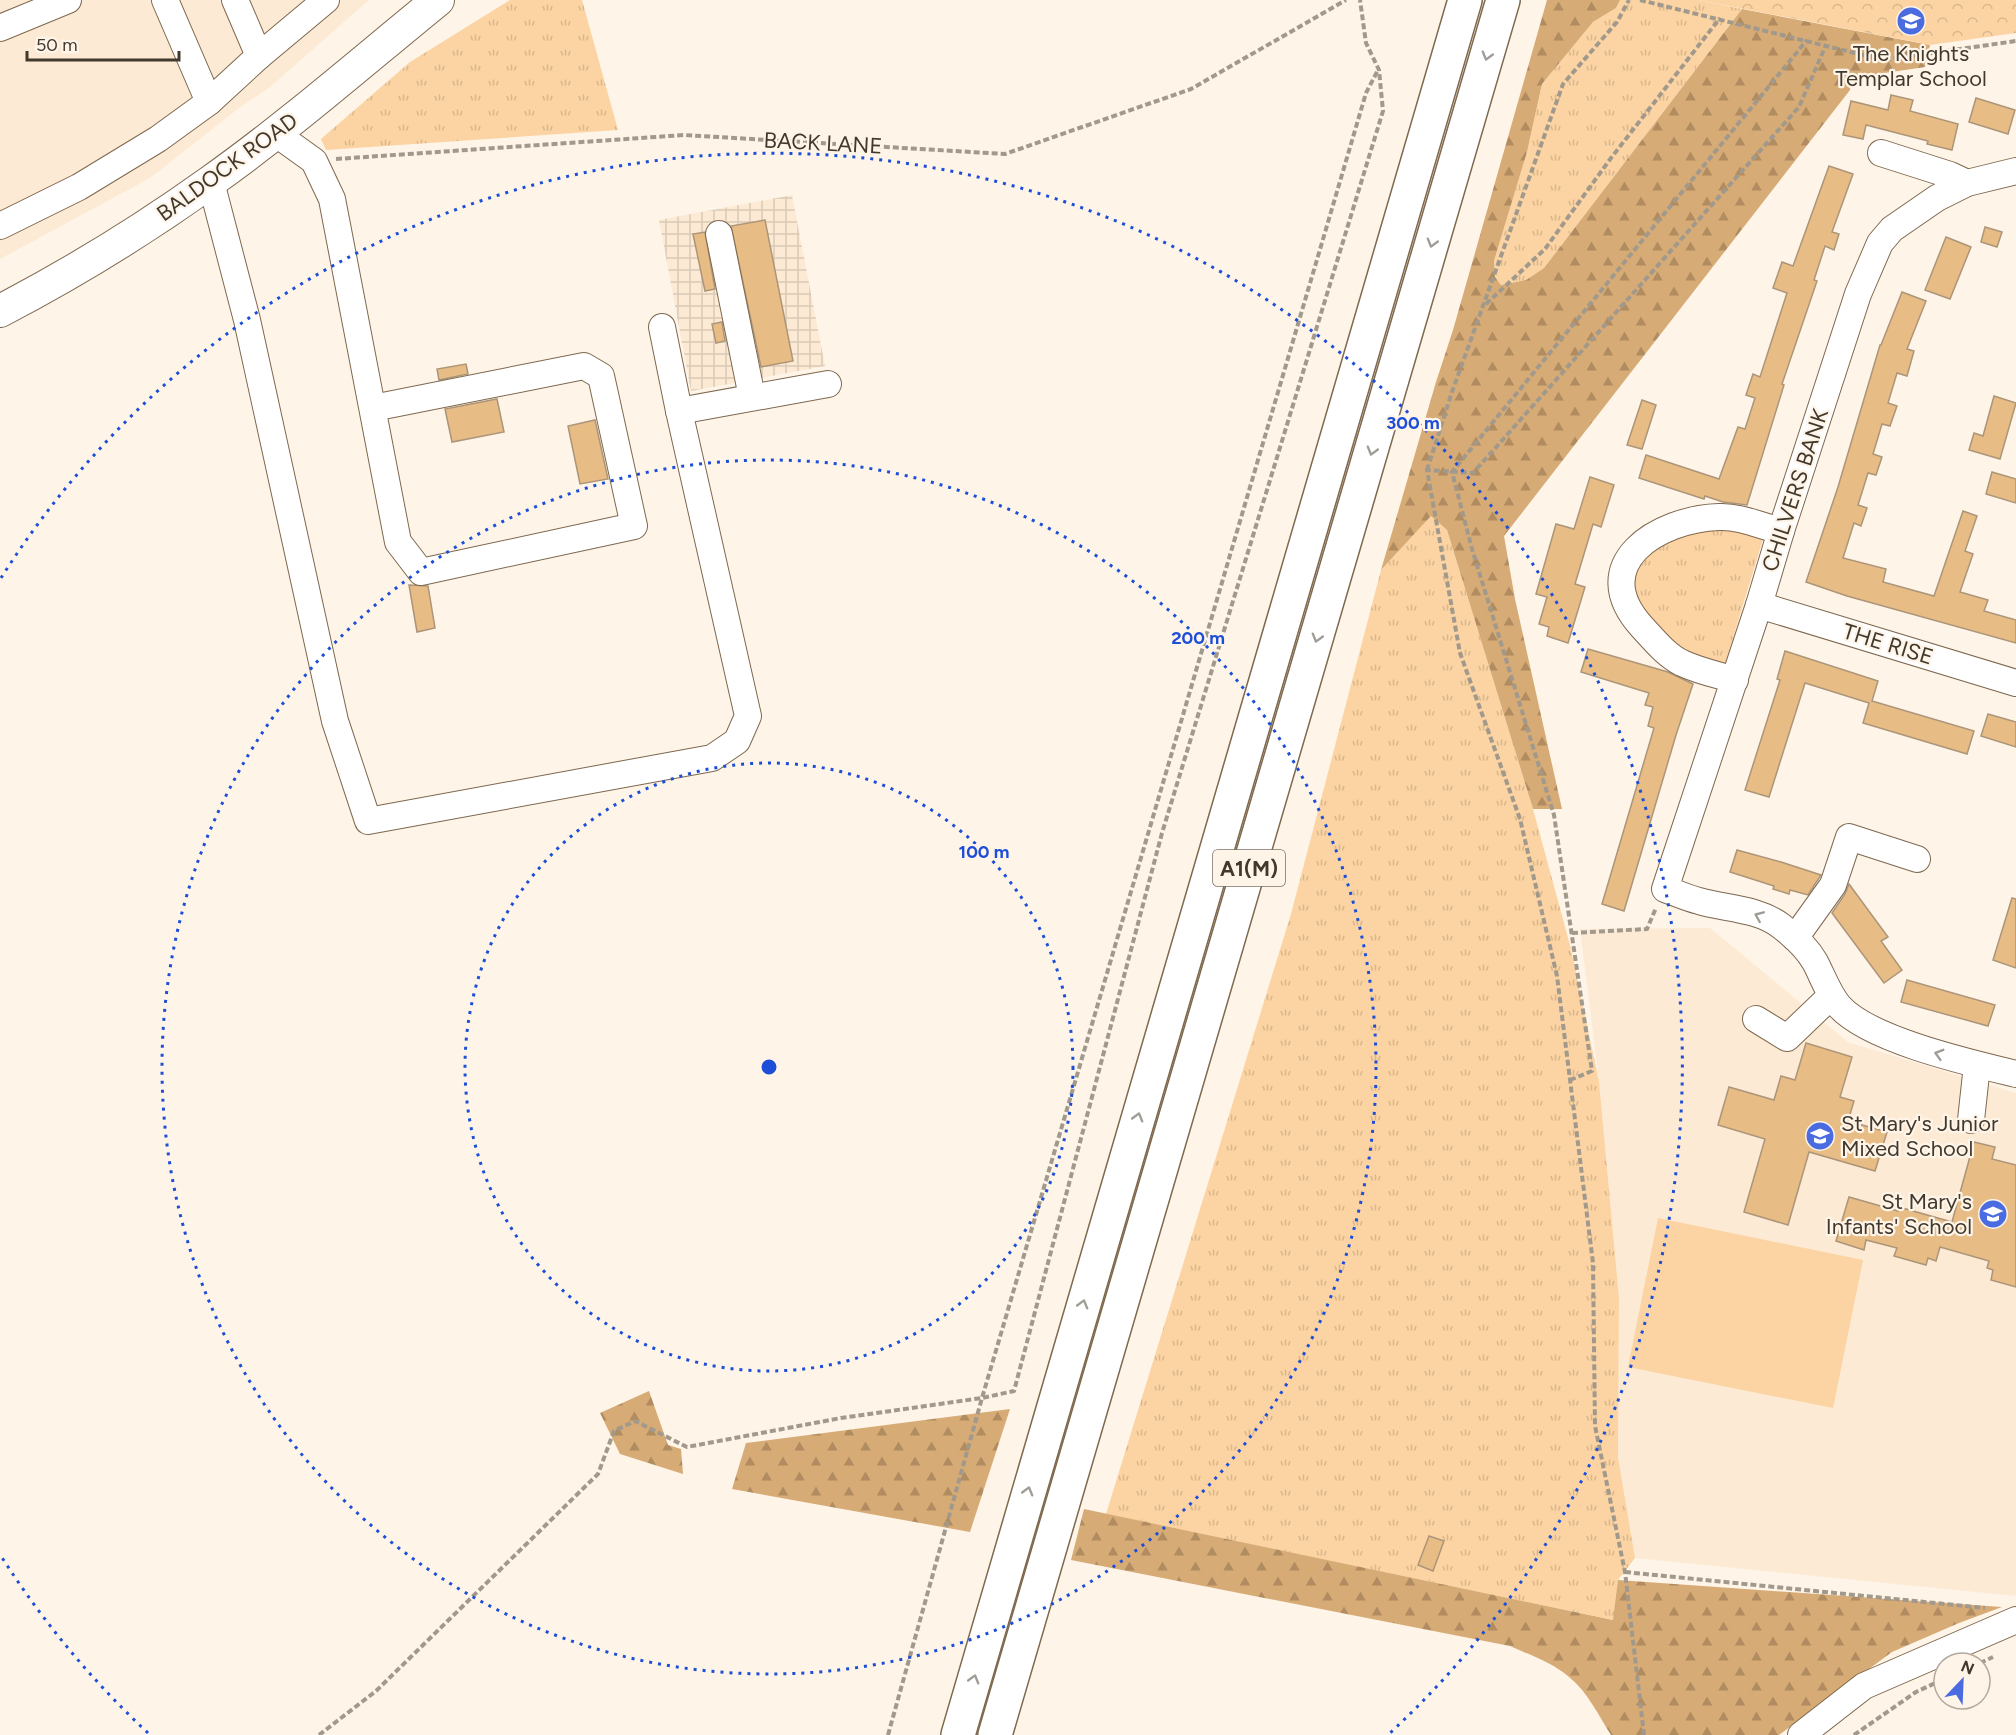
<svg xmlns="http://www.w3.org/2000/svg" width="2016" height="1735" viewBox="0 0 2016 1735" font-family="Figtree,sans-serif">
	<style>
		.built { fill: #fcead4 }
		.industrial { fill: url(#industrial-grid) }
		.grass { fill: url(#grass-tufts) }
		.forest { fill: url(#forest-firs) }
		.park { fill: url(#park-crowns) }
		.garden { fill: #fcd4a3 }
		.building { fill: #e8bc85; stroke: #ac9579; stroke-width: 1.5 }
		.lines { fill: none; stroke-linecap: round; stroke-linejoin: round }
		.minor-casing { stroke: #7e684e; stroke-width: 28 }
		.major-casing { stroke: #7e684e; stroke-width: 34 }
		.highway-casing { stroke: #7e684e; stroke-width: 36 }
		.path { stroke: #a2998d; stroke-width: 4; stroke-dasharray: 6 3; stroke-linecap: butt }
		.minor { stroke: #fff; stroke-width: 26 }
		.major { stroke: #fff; stroke-width: 32 }
		.highway { stroke: #fff; stroke-width: 33 }
		.oneway { stroke: #a09c96 }
		.ring { fill: none; stroke: #1d4ed8; stroke-width: 3; stroke-dasharray: 3 6 }
		.labels { text-anchor: middle; dominant-baseline: central; stroke-width: 4.5; stroke-linejoin: round; paint-order: stroke }
		.shield { fill: #fef4e8; stroke: #7a7165; stroke-width: 1.5 }
		.shield-label { font-size: 21px; font-weight: bold; fill: #42392d }
		.poi-label { font-size: 22px; fill: #42392d; stroke: #fef4e8 }
		.street-label { font-size: 22px; fill: #42392d; stroke: #fef4e8 }
		.centre { fill: #1d4ed8; stroke: #fef4e8; stroke-width: 3 }
		.ring-label { font-size: 18px; text-anchor: middle; font-weight: bold; fill: #1d4ed8; stroke: #fef4e8; stroke-width: 4.5; stroke-linejoin: round; paint-order: stroke }
	</style>
	<defs>
		<pattern id="industrial-grid" width="8" height="8" patternUnits="userSpaceOnUse" patternTransform="scale(1.5)"><rect width="8" height="8" fill="#fcead4"/><path d="M0 4h8M4 0v8" fill="none" stroke="#d9c9b6"/></pattern>
		<pattern id="grass-tufts" width="24" height="20" patternUnits="userSpaceOnUse" patternTransform="scale(1.5)"><rect width="24" height="20" fill="#fcd4a3"/><path d="M3 7l-1-3M5 7V3M7 7l1-3M15 17l-1-3M17 17v-4M19 17l1-3" fill="none" stroke="#d9b78d"/></pattern>
		<pattern id="forest-firs" width="22" height="20" patternUnits="userSpaceOnUse" patternTransform="scale(1.5)"><rect width="22" height="20" fill="#d7ab75"/><path d="M5 1l3.5 6h-7zM16 11l3.5 6h-7z" fill="#b08c60"/></pattern>
		<pattern id="park-crowns" width="20" height="18" patternUnits="userSpaceOnUse" patternTransform="scale(1.5)"><rect width="20" height="18" fill="#fcd4a3"/><path d="M2 6a3 3 0 1 1 6 0M12 15a3 3 0 1 1 6 0" fill="none" stroke="#d9b78d"/></pattern>
	</defs>
	<rect width="100%" height="100%" fill="#fef4e8"/>
	<g class="built">
		<polygon points="0,0 369,0 270,87 239,108 150,178 0,259"/>
		<polygon points="1710,928 1848,1042 2016,1093 2016,1596 1635,1558 1618,1457 1619,1298 1599,1081 1580,929"/>
	</g>
	<polygon class="industrial" points="792,195 825,366 691,391 659,220"/>
	<g class="grass">
		<polygon points="510,0 582,0 618,130 326,150 321,139 410,62"/>
		<polygon points="1620,0 1698,0 1742,9 1544,268 1526,280 1501,285 1495,277 1494,261 1527,152 1542,84 1593,22 1616,8"/>
		<polygon points="1431,516 1447,530 1533,809 1570,945 1599,1081 1619,1298 1618,1457 1635,1558 1618,1580 1614,1620 1106,1514 1291,914 1381,570"/>
		<polygon points="1714,521 1757,532 1763,539 1725,664 1719,667 1685,660 1640,617 1630,579 1640,555"/>
	</g>
	<g class="forest">
		<polygon points="1547,0 1620,0 1616,8 1593,22 1542,84 1527,152 1494,261 1495,277 1501,285 1526,280 1544,268 1742,9 1930,45 1925,67 1851,78 1850,90 1504,536 1515,599 1562,809 1533,809 1447,530 1431,516 1381,570 1436,382 1453,330"/>
		<polygon points="649,1391 668,1445 681,1449 683,1474 620,1454 600,1413"/>
		<polygon points="1010,1409 970,1532 732,1489 746,1443"/>
		<path d="M1084,1509L1613,1620L1618,1580L2002,1607L1959,1623L1892,1652L1779,1735H1611C1599,1716 1587,1691 1569,1677C1553,1663 1530,1655 1510,1646L1071,1560Z"/>
	</g>
	<polygon class="park" points="1698,0 2016,0 2016,33 1930,45"/>
	<polygon class="garden" points="1658,1218 1863,1260 1833,1408 1628,1367"/>
	<g class="building">
		<polygon points="1891,95 1913,100 1910,111 1958,124 1952,150 1927,144 1928,141 1866,125 1863,139 1843,135 1851,101 1888,110"/>
		<polygon points="1976,98 2015,110 2008,134 1969,122"/>
		<polygon points="1829,166 1853,174 1832,232 1839,234 1834,250 1825,246 1814,280 1817,281 1782,384 1784,385 1747,505 1723,502 1705,496 1704,499 1639,478 1646,455 1719,479 1738,427 1745,429 1755,398 1746,395 1753,374 1760,377 1787,293 1773,288 1782,262 1793,266"/>
		<polygon points="765,220 793,361 761,367 731,226"/>
		<polygon points="1985,227 2002,232 1997,247 1981,242"/>
		<polygon points="705,232 715,289 705,291 693,234"/>
		<polygon points="1946,237 1971,247 1950,299 1925,290"/>
		<polygon points="1902,292 1926,301 1907,349 1914,351 1907,376 1897,373 1888,403 1897,406 1890,426 1882,424 1873,454 1882,457 1876,475 1868,473 1858,505 1867,508 1861,526 1854,523 1843,558 1886,569 1883,582 1934,596 1963,511 1977,516 1965,551 1973,554 1960,592 1988,600 1984,611 2016,620 2016,643 1847,596 1806,582 1838,487 1880,345 1881,345"/>
		<polygon points="722,322 725,341 716,343 712,324"/>
		<polygon points="466,364 468,374 439,380 437,369"/>
		<polygon points="1994,396 2016,403 2000,459 1969,450 1974,433 1983,436"/>
		<polygon points="497,399 504,432 452,442 445,409"/>
		<polygon points="1642,400 1656,405 1642,449 1627,445"/>
		<polygon points="595,420 608,479 580,484 568,426"/>
		<polygon points="1992,472 2016,479 2016,503 1986,494"/>
		<polygon points="1590,477 1614,485 1601,527 1593,524 1575,584 1585,587 1568,643 1547,636 1549,627 1539,624 1547,597 1536,594 1556,524 1574,529"/>
		<polygon points="409,585 428,586 435,628 417,632"/>
		<polygon points="1588,649 1668,672 1693,684 1676,735 1624,911 1602,904 1654,728 1648,726 1653,707 1645,705 1649,693 1581,672"/>
		<polygon points="1785,651 1878,681 1872,701 1974,731 1967,754 1863,723 1869,703 1805,683 1769,797 1745,790 1780,680 1777,679"/>
		<polygon points="1988,714 2016,722 2016,747 1981,736"/>
		<polygon points="1737,850 1781,862 1821,875 1808,895 1790,890 1789,894 1773,889 1774,886 1730,872"/>
		<polygon points="1849,884 1888,937 1881,941 1902,970 1884,983 1832,913 1845,894"/>
		<polygon points="2012,898 2016,899 2016,968 1993,960"/>
		<polygon points="1907,980 1995,1005 1988,1026 1901,1002"/>
		<polygon points="1806,1043 1852,1057 1840,1097 1854,1101 1848,1121 1887,1132 1875,1171 1809,1152 1788,1225 1744,1212 1765,1139 1718,1125 1729,1087 1774,1100 1781,1076 1795,1080"/>
		<polygon points="1974,1142 1995,1147 1992,1159 2016,1165 2016,1287 1991,1280 1993,1270 1987,1268 1989,1261 1940,1247 1936,1261 1928,1258 1926,1265 1894,1256 1897,1248 1866,1240 1864,1250 1836,1241 1849,1197 1898,1211 1899,1207 1952,1222"/>
		<polygon points="1429,1536 1444,1541 1433,1571 1418,1565"/>
	</g>
	<g class="lines">
		<g class="minor-casing">
			<g id="minor">
				<polyline points="235,0 259,56 326,0"/>
				<polyline points="0,28 68,0"/>
				<polyline points="209,102 259,56"/>
				<polyline points="275,133 314,161 332,199 398,542 421,572 634,526 601,376 584,366 373,408"/>
				<polyline points="1881,153 1950,175 1967,183"/>
				<path d="M2016,171L1967,183L1937,198L1892,229L1880,243L1858,294L1781,531L1759,605L1665,889C1676,893 1687,898 1699,901C1726,909 1757,908 1781,926C1794,936 1807,948 1815,962C1823,977 1828,993 1839,1006C1869,1040 1971,1063 2016,1074"/>
				<polyline points="211,182 247,320 335,721 368,821 712,758 737,741 748,716 679,411 662,327"/>
				<polyline points="0,226 79,187 158,139 209,102 165,0"/>
				<polyline points="719,234 752,397"/>
				<polyline points="679,411 828,384"/>
				<polyline points="1759,605 2016,683"/>
				<path d="M1735,680C1718,675 1699,671 1682,663C1666,655 1654,640 1642,627C1585,564 1658,519 1719,517C1740,516 1761,526 1781,531"/>
				<polyline points="1795,938 1833,885 1849,837 1917,859"/>
				<polyline points="1756,1019 1787,1038 1831,996"/>
				<polyline points="1971,1120 1977,1065"/>
				<polyline points="1801,1735 1864,1686 2016,1620"/>
			</g>
		</g>
		<g class="major-casing">
			<path id="major" d="M0,311C73,273 143,230 210,182C289,126 363,61 438,0"/>
		</g>
		<g class="highway-casing">
			<g id="highway">
				<polyline points="958,1735 1465,0"/>
				<polyline points="995,1735 1503,0"/>
			</g>
		</g>
		<g class="path">
			<polyline points="1640,0 1883,60 2016,41"/>
			<polyline points="336,159 684,135 1005,154 1191,89 1346,0"/>
			<polyline points="1486,304 1545,249 1611,158 1720,18"/>
			<polyline points="1427,470 1452,392 1563,84 1617,22 1629,0"/>
			<polyline points="1572,933 1647,929 1656,908"/>
			<polyline points="1570,1080 1592,1071 1554,815 1472,549 1452,472 1807,40"/>
			<polyline points="1625,1572 1985,1608"/>
			<polyline points="1980,1663 1993,1657"/>
			<polyline points="319,1735 376,1691 598,1474 614,1431 635,1421 687,1447 841,1418 982,1398 1014,1391 1162,833 1383,111 1379,70 1366,43 1360,0"/>
			<polyline points="888,1735 982,1398 1366,93 1378,70"/>
			<polyline points="1644,1735 1625,1572 1595,1426 1593,1263 1557,976 1520,819 1460,653 1427,470 1473,473 1799,107 1826,45"/>
			<polyline points="1854,1735 1916,1692 1944,1679"/>
		</g>
		<use href="#minor" class="minor"/>
		<use href="#major" class="major"/>
		<use href="#highway" class="highway"/>
	</g>
	<defs><path id="oneway-chevron" d="M-2-3.5L2.5 0L-2 3.5" fill="none" stroke-width="1.6" stroke-linecap="round" stroke-linejoin="round" transform="scale(1.5)"/></defs>
	<g class="oneway">
		<use href="#oneway-chevron" transform="translate(1487 56) rotate(106)"/>
		<use href="#oneway-chevron" transform="translate(1432 243) rotate(106)"/>
		<use href="#oneway-chevron" transform="translate(1372 451) rotate(106)"/>
		<use href="#oneway-chevron" transform="translate(1317 638) rotate(106)"/>
		<use href="#oneway-chevron" transform="translate(1759 916) rotate(-157)"/>
		<use href="#oneway-chevron" transform="translate(1939 1054) rotate(-164)"/>
		<use href="#oneway-chevron" transform="translate(1138 1117) rotate(-74)"/>
		<use href="#oneway-chevron" transform="translate(1083 1304) rotate(-74)"/>
		<use href="#oneway-chevron" transform="translate(1028 1491) rotate(-74)"/>
		<use href="#oneway-chevron" transform="translate(974 1679) rotate(-74)"/>
	</g>
	<g class="ring">
		<circle cx="769" cy="1067" r="304"/>
		<circle cx="769" cy="1067" r="607"/>
		<path d="M148 1733A911 911 0 0 1 1 1556M1 578A911 911 0 1 1 1390 1733"/>
	</g>
	<defs>
		<g id="school-disc" transform="scale(1.5)"><circle r="9.5" fill="#4a6ce0" stroke="#fef4e8"/><path d="M0-5L7-2L0 1L-7-2ZM-4 1L0 2.5L4 1V4Q0 6-4 4Z" fill="#fff"/></g>
	</defs>
	<g fill-rule="evenodd">
		<use href="#school-disc" x="1911" y="21"/>
		<use href="#school-disc" x="1820" y="1136"/>
		<use href="#school-disc" x="1993" y="1214"/>
	</g>
	<g class="labels">
		<rect class="shield" x="1213" y="850" width="72" height="36" rx="4.5"/>
		<g class="shield-label">
			<text x="1249" y="868">A1(M)</text>
		</g>
		<g class="poi-label">
			<text x="1911" y="53">The Knights<tspan x="1911" dy="25">Templar School</tspan></text>
			<text x="1841" y="1123" text-anchor="start">St Mary's Junior<tspan x="1841" dy="25">Mixed School</tspan></text>
			<text x="1972" y="1201" text-anchor="end">St Mary's<tspan x="1972" dy="25">Infants' School</tspan></text>
		</g>
		<g class="street-label">
			<text transform="translate(823 143) rotate(3)">BACK LANE</text>
			<text transform="translate(227 167) rotate(-36)">BALDOCK ROAD</text>
			<text transform="translate(1795 490) rotate(-72)">CHILVERS BANK</text>
			<text transform="translate(1888 644) rotate(17)">THE RISE</text>
		</g>
	</g>
	<circle cx="769" cy="1067" r="9" class="centre"/>
	<g class="ring-label">
		<text x="1413" y="429">300 m</text>
		<text x="1198" y="644">200 m</text>
		<text x="984" y="858">100 m</text>
	</g>
	<g transform="translate(1962 1681) rotate(23)"><circle r="28" fill="#fef4e8" stroke="#b3a99d" stroke-width="1.5"/>
	<path d="M0-4.5L10 22L0 15L-10 22Z" fill="#4a6ce0"/>
	<text y="-9" font-size="16" font-weight="bold" text-anchor="middle" fill="#42392d">N</text>
	</g>
	<path d="M27 51v9h152v-9" fill="none" stroke="#42392d" stroke-width="3"/>
	<text x="36" y="51" font-size="18" fill="#42392d" stroke="#fef4e8" stroke-width="4.5" paint-order="stroke">50 m</text>
</svg>
